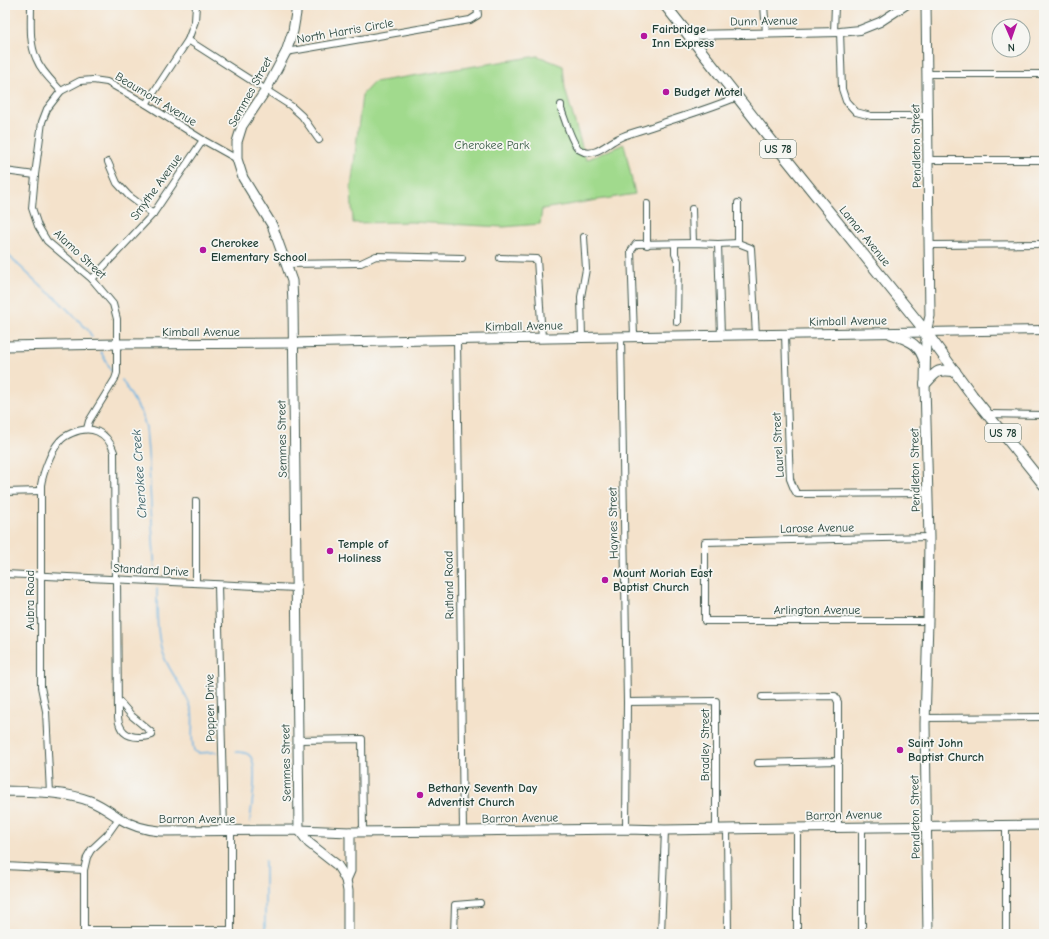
<svg xmlns="http://www.w3.org/2000/svg" width="1049" height="939" viewBox="0 0 1049 939" font-family="'Comic Neue',sans-serif">
	<style>
		.green { fill: #a1da8d; stroke: #608c60 }
		.lines { fill: none; stroke-linecap: round; stroke-linejoin: round }
		.stream { stroke: #6bb3e3; stroke-width: 1.5 }
		.minor-casing { stroke: #3f564b; stroke-width: 8 }
		.tertiary-casing { stroke: #3f564b; stroke-width: 10 }
		.secondary-casing { stroke: #3f564b; stroke-width: 11 }
		.primary-casing { stroke: #3f564b; stroke-width: 12 }
		.minor { stroke: #fff; stroke-width: 6 }
		.tertiary { stroke: #fff; stroke-width: 8 }
		.secondary { stroke: #fff; stroke-width: 9 }
		.primary { stroke: #fff; stroke-width: 10 }
		.poi-dot { fill: #b5179e; stroke: #f6f6f2; stroke-width: 1.5 }
		.labels { text-anchor: middle; dominant-baseline: central; stroke-width: 3.5; stroke-linejoin: round; paint-order: stroke }
		.shield { fill: #f6f6f2; stroke: #60746d; stroke-width: 1 }
		.shield-label { font-size: 11px; font-weight: bold; fill: #1f3d34 }
		.street-label { font-size: 12px; fill: #1f3d34; stroke: #f6f6f2 }
		.poi-label { font-size: 12px; font-weight: bold; fill: #1f3d34; stroke: #f6f6f2; text-anchor: start }
		.park-label { font-size: 12px; fill: #395c46; stroke: #f6f6f2 }
		.water-label { font-size: 13px; font-style: italic; fill: #325a60; stroke: #f6f6f2 }
	</style>
	<rect width="100%" height="100%" fill="#f6f6f2"/>
	<filter id="ink" filterUnits="userSpaceOnUse"><feTurbulence type="fractalNoise" baseFrequency=".025" numOctaves="2"/><feDisplacementMap in="SourceGraphic" scale="8" xChannelSelector="R" yChannelSelector="G"/><feConvolveMatrix kernelMatrix="1 2 1 2 8 2 1 2 1" color-interpolation-filters="sRGB"/></filter>
	<filter id="wash" filterUnits="userSpaceOnUse"><feTurbulence type="fractalNoise" baseFrequency=".012" numOctaves="4" result="noise"/><feDisplacementMap in="SourceGraphic" scale="16" xChannelSelector="R" yChannelSelector="G"/><feGaussianBlur stdDeviation="0.9" result="paint"/><feColorMatrix in="noise" values="0 0 0 0 0 0 0 0 0 0 0 0 0 0 0 0 0 1.4 0 .05"/><feComposite in="paint" operator="in"/></filter>
	<g filter="url(#wash)">
		<rect width="100%" height="100%" fill="#f4e2cb"/>
		<polygon class="green" points="538,56 563,66 565,89 586,160 624,144 635,194 542,209 540,224 503,227 412,222 353,223 351,189 362,95 374,82"/>
		<g class="lines">
			<g class="stream">
				<polyline points="5,87 7,97 5,104"/>
				<polyline points="5,246 10,257 44,289 57,299 88,330 92,337"/>
				<polyline points="101,352 111,371"/>
				<polyline points="122,380 142,414 146,428 149,466 151,507 155,573"/>
				<path d="M157,589C157,610 156,640 165,659C172,675 188,694 192,711C194,724 190,738 194,751L198,753L217,752"/>
				<path d="M236,752C241,752 247,752 250,756C259,765 251,808 250,822"/>
				<polyline points="265,934 265,861"/>
			</g>
		</g>
	</g>
	<g filter="url(#ink)">
		<g class="lines">
			<g class="minor-casing">
				<g id="minor">
					<path d="M31,5C31,22 29,42 36,58C41,71 52,81 61,91"/>
					<polyline points="764,5 766,33"/>
					<polyline points="834,32 835,5"/>
					<polyline points="840,32 842,89 846,101 856,112 871,116 928,116"/>
					<polyline points="188,40 291,106 302,116 319,140"/>
					<polyline points="286,52 470,20 478,15 477,5"/>
					<polyline points="927,74 1044,74"/>
					<polyline points="146,104 188,40 195,21 196,5"/>
					<path d="M561,105V109C565,119 572,145 580,150C594,159 607,143 619,138C629,133 640,131 651,127C680,117 709,109 737,97"/>
					<polyline points="929,160 1044,160"/>
					<polyline points="108,162 117,183 129,196 153,214"/>
					<polyline points="5,171 35,175"/>
					<polyline points="738,203 738,243"/>
					<polyline points="647,204 647,245"/>
					<polyline points="692,209 693,243"/>
					<polyline points="675,244 675,254 678,261 677,322"/>
					<polyline points="718,244 721,335"/>
					<polyline points="930,245 1044,244"/>
					<polyline points="500,258 537,259 542,338"/>
					<polyline points="286,264 361,263 376,256 462,258"/>
					<polyline points="92,279 153,214 203,140"/>
					<polyline points="785,334 789,456 790,479 794,489 797,494 928,493"/>
					<polyline points="634,336 631,251 636,244 693,243 718,244 738,243 751,248 756,335"/>
					<polyline points="582,337 581,297 586,269 584,237"/>
					<polyline points="621,337 627,702 626,829"/>
					<polyline points="457,339 463,831"/>
					<polyline points="988,414 1044,415"/>
					<polyline points="87,429 89,421 115,379 117,373 117,319 113,304 92,279 47,241 38,226 32,208 35,175 42,122 47,109 61,91 80,81 93,80 107,82 146,104 203,140 237,159"/>
					<polyline points="5,492 40,491"/>
					<polyline points="196,501 196,583"/>
					<polyline points="5,574 296,588"/>
					<path d="M117,579L118,717C119,729 125,737 139,737C143,737 147,737 152,735L151,732L132,716L119,701"/>
					<polyline points="218,585 224,831"/>
					<polyline points="928,621 705,621 705,542 929,537"/>
					<polyline points="762,697 835,696 838,702 838,827"/>
					<polyline points="627,702 716,701 716,829"/>
					<polyline points="925,718 1044,717"/>
					<polyline points="298,740 362,739 363,831"/>
					<polyline points="758,763 839,761"/>
					<path d="M50,793L46,711L41,687V485C43,473 51,451 59,442C62,438 67,435 72,433C91,425 107,431 114,452L115,579"/>
					<polyline points="1006,826 1006,934"/>
					<polyline points="862,827 862,934"/>
					<polyline points="797,828 797,934"/>
					<polyline points="727,829 728,934"/>
					<polyline points="231,831 231,934"/>
					<polyline points="5,866 84,870"/>
					<polyline points="84,930 231,930"/>
					<polyline points="84,932 84,870 87,857 91,850 107,835 119,818"/>
					<polyline points="454,934 455,905 480,903"/>
					<polyline points="661,934 665,830"/>
				</g>
			</g>
			<g class="tertiary-casing">
				<g id="tertiary">
					<polyline points="688,35 840,32 860,30 880,22 906,5"/>
					<polyline points="926,332 1044,330"/>
				</g>
			</g>
			<g class="secondary-casing">
				<g id="secondary">
					<polyline points="296,5 296,13 293,31 286,52 266,90 242,126 237,142 237,159 243,178 272,225 286,264 292,281 293,305 299,830 309,843 337,865 341,871 346,880 348,891 348,934"/>
					<polyline points="926,5 930,316 926,332 925,384 929,538 928,621 925,724 928,934"/>
					<path d="M891,334C909,341 918,342 924,361"/>
					<polyline points="5,346 117,344 293,343 428,340 926,332"/>
					<path d="M5,791C33,792 64,791 90,801C101,805 110,812 119,818C132,826 146,830 160,831L299,830L350,832L463,831L626,829L665,830L792,828L1044,825"/>
					<polyline points="346,880 350,871 350,832"/>
				</g>
			</g>
			<g class="primary-casing">
				<g id="primary">
					<polyline points="665,5 772,141 926,332 972,395 1044,485"/>
					<path d="M925,384C937,371 937,369 955,371"/>
				</g>
			</g>
			<use href="#minor" class="minor"/>
			<use href="#tertiary" class="tertiary"/>
			<use href="#secondary" class="secondary"/>
			<use href="#primary" class="primary"/>
		</g>
	</g>
	<g class="poi-dot">
		<circle cx="644" cy="36" r="4"/>
		<circle cx="666" cy="92" r="4"/>
		<circle cx="203" cy="250" r="4"/>
		<circle cx="330" cy="551" r="4"/>
		<circle cx="605" cy="580" r="4"/>
		<circle cx="900" cy="750" r="4"/>
		<circle cx="420" cy="795" r="4"/>
	</g>
	<g class="labels">
		<g class="shield">
			<rect x="760" y="140" width="36" height="18" rx="3"/>
			<rect x="985" y="424" width="36" height="18" rx="3"/>
		</g>
		<g class="shield-label">
			<text x="778" y="149">US 78</text>
			<text x="1003" y="433">US 78</text>
		</g>
		<g class="street-label">
			<text transform="translate(764 21) rotate(-1)">Dunn Avenue</text>
			<text transform="translate(345 31) rotate(-10)">North Harris Circle</text>
			<text transform="translate(250 92) rotate(-61)">Semmes Street</text>
			<text transform="translate(156 99) rotate(31)">Beaumont Avenue</text>
			<text transform="translate(916 146) rotate(-91)">Pendleton Street</text>
			<text transform="translate(156 187) rotate(-54)">Smythe Avenue</text>
			<text transform="translate(865 236) rotate(51)">Lamar Avenue</text>
			<text transform="translate(80 254) rotate(43)">Alamo Street</text>
			<text transform="translate(848 321) rotate(-1)">Kimball Avenue</text>
			<text transform="translate(524 326) rotate(-1)">Kimball Avenue</text>
			<text x="201" y="332">Kimball Avenue</text>
			<text transform="translate(282 439) rotate(-91)">Semmes Street</text>
			<text transform="translate(778 445) rotate(-93)">Laurel Street</text>
			<text transform="translate(915 470) rotate(-91)">Pendleton Street</text>
			<text transform="translate(613 523) rotate(-91)">Haynes Street</text>
			<text transform="translate(817 528) rotate(-1)">Larose Avenue</text>
			<text transform="translate(151 570) rotate(3)">Standard Drive</text>
			<text transform="translate(449 585) rotate(-91)">Rutland Road</text>
			<text transform="translate(30 600) rotate(-90)">Aubra Road</text>
			<text x="817" y="610">Arlington Avenue</text>
			<text transform="translate(210 708) rotate(-91)">Poppen Drive</text>
			<text transform="translate(705 745) rotate(-90)">Bradley Street</text>
			<text transform="translate(286 763) rotate(-91)">Semmes Street</text>
			<text transform="translate(844 815) rotate(-1)">Barron Avenue</text>
			<text transform="translate(915 817) rotate(-91)">Pendleton Street</text>
			<text transform="translate(520 818) rotate(-1)">Barron Avenue</text>
			<text x="197" y="819">Barron Avenue</text>
		</g>
		<g class="poi-label">
			<text x="652" y="29">Fairbridge<tspan x="652" dy="14">Inn Express</tspan></text>
			<text x="674" y="92">Budget Motel</text>
			<text x="211" y="243">Cherokee<tspan x="211" dy="14">Elementary School</tspan></text>
			<text x="338" y="544">Temple of<tspan x="338" dy="14">Holiness</tspan></text>
			<text x="613" y="573">Mount Moriah East<tspan x="613" dy="14">Baptist Church</tspan></text>
			<text x="908" y="743">Saint John<tspan x="908" dy="14">Baptist Church</tspan></text>
			<text x="428" y="788">Bethany Seventh Day<tspan x="428" dy="14">Adventist Church</tspan></text>
		</g>
		<g class="park-label">
			<text x="492" y="145">Cherokee Park</text>
		</g>
		<g class="water-label">
			<text transform="translate(139 474) rotate(-94)">Cherokee Creek</text>
		</g>
	</g>
	<rect width="1049" height="939" fill="none" stroke="#f6f6f2" stroke-width="20"/>
	<g transform="translate(1011 38) rotate(178)"><circle r="19" fill="#f6f6f2" stroke="#a0aca6"/>
	<path d="M0-3L7 15L0 10L-7 15Z" fill="#b5179e"/>
	<text y="-6" font-size="11" font-weight="bold" text-anchor="middle" fill="#1f3d34">N</text>
	</g>
</svg>
